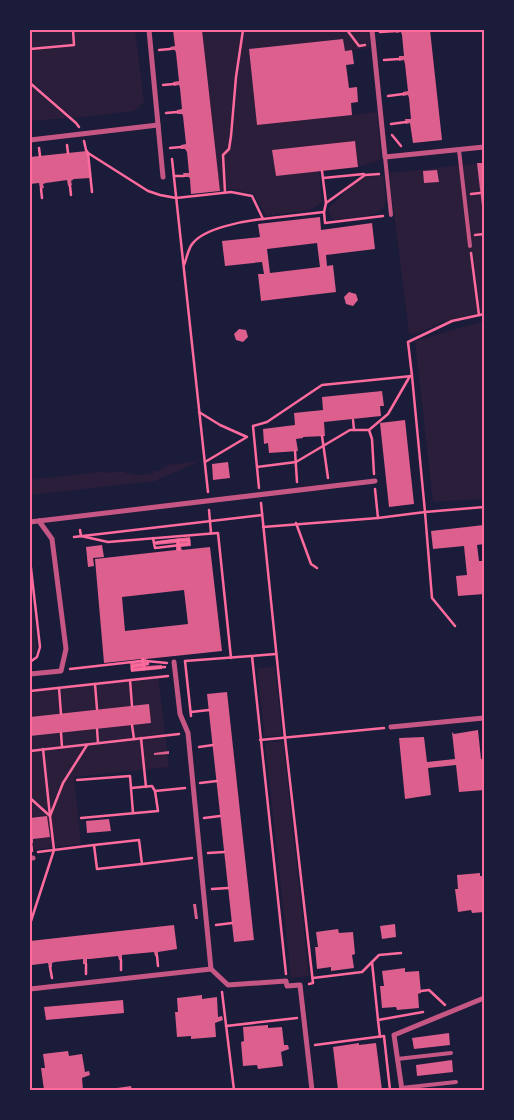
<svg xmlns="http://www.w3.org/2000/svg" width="514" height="1120" viewBox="0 0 514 1120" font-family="'PT Sans Narrow',sans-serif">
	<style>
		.green { fill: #2a1e3b }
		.building { fill: #dd5f8e; fill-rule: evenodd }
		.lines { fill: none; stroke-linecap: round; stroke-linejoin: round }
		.path { stroke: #ff6b9d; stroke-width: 2.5 }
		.service { stroke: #c65784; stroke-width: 4 }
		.minor { stroke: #c65784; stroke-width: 5 }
		.neatline { fill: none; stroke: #ff6b9d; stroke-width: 2 }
	</style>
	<rect width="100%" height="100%" fill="#1b1b3a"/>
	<g class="green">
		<polygon points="30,30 135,30 144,102 134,111 73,118 30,80"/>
		<polygon points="202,30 370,30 370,48 345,51 343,39 249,50 257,125 377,112 381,160 358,167 355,141 273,150 276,176 319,171 322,202 310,210 266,216 254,194 231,189 220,191"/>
		<polygon points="30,85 67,118 30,121"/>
		<polygon points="484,163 484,312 442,322 414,335 409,333 389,173"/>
		<path d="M383,176C384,184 387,195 385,203C382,219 350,217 336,220L332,218L329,212V207C341,198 350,185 363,178C368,176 377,176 383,176Z"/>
		<polygon points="484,321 484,499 433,502 415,341"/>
		<polygon points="200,461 155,481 30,495 30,480 107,471 108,473 126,471 126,474 133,473 134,475 153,474 153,471 162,470 162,467 167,467 167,465"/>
		<polygon points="30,582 37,650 30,658"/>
		<polygon points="275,666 282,735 265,737 257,669"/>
		<polygon points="158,675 169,767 74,777 81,844 30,850 30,689"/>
		<polygon points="283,741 309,976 291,978 265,743"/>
	</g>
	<g class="building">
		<polygon points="173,30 202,30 220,191 191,194 190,179 189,177 184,177 183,173 189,173 187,152 185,149 181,149 181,145 186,144 183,116 182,114 177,114 177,110 182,109 180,88 179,85 174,86 174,84 173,82 179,81 176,53 175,50 171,50 170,47 175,46"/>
		<polygon points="396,30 430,30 442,140 413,143 410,123 406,124 405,119 411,119 409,98 408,95 403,96 403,92 408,91 405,64 404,60 399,61 399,56 404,56 402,35 401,32 396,33"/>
		<polygon points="343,39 345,51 352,50 354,64 346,65 349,88 357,87 358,102 351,103 352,115 257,125 249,49"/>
		<polygon points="355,141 358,167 276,176 272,150"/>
		<polygon points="87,151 90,178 74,179 71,181 72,185 68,186 67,180 46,183 43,184 44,188 40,189 39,183 30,184 30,157"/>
		<polygon points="477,163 484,163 484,215 483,215"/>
		<polygon points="437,170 439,182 424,183 423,171"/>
		<path d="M320,217L321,230L372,223L375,249L326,255L327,266L333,265L336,292L261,301L258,274H264L262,262L225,266L222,241L260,237L258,224ZM317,243L320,267L270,273L267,249Z"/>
		<polygon points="349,292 356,294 358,300 353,306 346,304 344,297"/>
		<polygon points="239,329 246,330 248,337 243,342 236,340 234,334"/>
		<polygon points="382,391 384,406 380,406 381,416 324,422 325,436 303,437 303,438 296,439 298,451 269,453 268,443 264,444 263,429 295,425 294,413 323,410 322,397"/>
		<polygon points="405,420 414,504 389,507 380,423"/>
		<polygon points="228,462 230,478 213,480 212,464"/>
		<polygon points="484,525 484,544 477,545 479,561 484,561 484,594 458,596 456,576 467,575 464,546 433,549 431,531"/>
		<path d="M190,537L191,546L181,547L182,550L210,547L222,651L146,659V666L162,665V669L131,672L130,663L141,662V659L104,663L95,559L176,550V543L156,545V541ZM184,590L188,624L125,631L122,597Z"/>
		<polygon points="102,545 104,557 93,558 94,566 88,567 86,547"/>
		<polygon points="227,692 254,940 234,942 207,694"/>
		<polygon points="149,704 151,723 30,736 30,717"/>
		<polygon points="478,730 481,759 484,759 484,764 482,764 484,790 459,792 456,765 428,768 431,795 405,799 399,738 424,737 427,762 455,759 452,732 454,734"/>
		<polygon points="169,751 169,754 154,755 154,753"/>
		<polygon points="47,816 50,837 33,839 33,843 30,843 30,818"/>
		<polygon points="109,819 111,831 87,833 86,821"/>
		<polygon points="480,873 480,876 484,876 484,912 472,913 471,910 458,912 455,889 458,889 457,875"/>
		<polygon points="193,904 196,904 198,919 195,919"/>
		<polygon points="395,924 396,937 382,939 380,926"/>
		<polygon points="174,925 177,949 158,952 158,956 155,956 154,952 122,955 122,960 119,960 118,956 90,959 87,959 87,964 83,964 83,959 55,962 52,963 52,967 49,968 48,963 32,965 30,941"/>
		<polygon points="338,929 339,933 353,932 355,954 352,955 354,968 331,971 331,967 317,969 315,947 318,947 316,932"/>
		<polygon points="405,968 405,972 419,971 421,993 418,994 419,1008 397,1010 396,1007 382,1008 380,986 384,986 382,971"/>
		<polygon points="202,995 202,999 217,997 218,1017 222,1016 223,1020 215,1023 216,1037 191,1039 191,1036 177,1037 175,1012 178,1012 177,998"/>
		<polygon points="123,1000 124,1013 46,1020 44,1007"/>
		<polygon points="268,1025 268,1028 282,1027 284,1045 288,1045 289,1049 281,1052 283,1066 258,1069 257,1065 243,1066 241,1042 244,1041 243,1027"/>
		<polygon points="449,1033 450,1045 414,1049 412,1038"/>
		<polygon points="359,1043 359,1045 376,1043 382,1090 338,1090 333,1047"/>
		<polygon points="68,1051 69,1056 82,1054 85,1072 89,1071 90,1075 82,1078 83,1090 44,1090 41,1068 45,1068 43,1054"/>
		<polygon points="452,1060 453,1072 417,1076 416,1065"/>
		<polygon points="131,1086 132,1090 110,1090 110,1089"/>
	</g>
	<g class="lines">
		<g class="path">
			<polyline points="347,30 359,46 365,45"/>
			<polyline points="380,32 396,31"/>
			<polyline points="30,49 74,45 73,30"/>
			<polyline points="159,50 170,49"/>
			<polyline points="384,60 399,59"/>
			<polyline points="30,83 76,123 79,127"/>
			<polyline points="163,85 174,84"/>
			<polyline points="388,96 403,94"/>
			<polyline points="166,113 177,112"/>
			<polyline points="391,124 406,122"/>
			<polyline points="392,135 401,146"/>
			<polyline points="84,141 86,150 88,153 92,192"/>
			<polyline points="67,145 68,153"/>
			<polyline points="39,148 40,156"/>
			<polyline points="170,148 181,147"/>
			<polyline points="88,153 148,191 160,195 176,198 231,192 252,196 263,219 324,212 325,223 383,216"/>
			<polyline points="172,159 208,492"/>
			<polyline points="322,171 326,203"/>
			<polyline points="174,176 184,176"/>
			<polyline points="323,178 364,174"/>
			<polyline points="70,186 71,195"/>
			<polyline points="41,189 42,198"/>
			<polyline points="225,192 223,155 229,149 231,136 236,77 243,30"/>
			<polyline points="471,194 480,193"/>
			<polyline points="324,212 326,203 365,175 379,174"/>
			<polyline points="475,235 484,234"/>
			<polyline points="471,253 479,315"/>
			<path d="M184,265C187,258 188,248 193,243C205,228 244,221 263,219"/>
			<polyline points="199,412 220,425 247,437 205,462"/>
			<polyline points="353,420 354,430"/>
			<polyline points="369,430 372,439 374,474"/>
			<polyline points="322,436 328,478"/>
			<polyline points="295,451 297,482"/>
			<polyline points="257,467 296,462 350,430 369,430 388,414 410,376"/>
			<polyline points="259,488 253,426 267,422 322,385 412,376 408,342 452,321 484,314"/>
			<polyline points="375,489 378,518 425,512 412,376"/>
			<polyline points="261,503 285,738 313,983 309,984"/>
			<polyline points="209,510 211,533"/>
			<polyline points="296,523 311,564 317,568"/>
			<polyline points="263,527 378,518"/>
			<polyline points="80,530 81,536"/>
			<polyline points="81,536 108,542 218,533 231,658"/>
			<polyline points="74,537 262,515"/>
			<polyline points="153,538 154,543 178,540 179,550"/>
			<polyline points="154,543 155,548 189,544 189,540 178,540"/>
			<polyline points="30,560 40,647 37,657 30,662"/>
			<polyline points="455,626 432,598 425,512 484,507"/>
			<polyline points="276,654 252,656 286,974"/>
			<polyline points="143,659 144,669"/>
			<polyline points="146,661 167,663"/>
			<polyline points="147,661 148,664 132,666 132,670 165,667"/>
			<polyline points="185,661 191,716"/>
			<polyline points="185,661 251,656"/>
			<polyline points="70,669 141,661"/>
			<polyline points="130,680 132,706"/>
			<polyline points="95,684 97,709"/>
			<polyline points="59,688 61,714"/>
			<polyline points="30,691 168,676"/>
			<polyline points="191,712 209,710"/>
			<polyline points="132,725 134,739"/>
			<polyline points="97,729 98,743"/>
			<polyline points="61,733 62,747"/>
			<polyline points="141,738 146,787"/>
			<polyline points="260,740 384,728"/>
			<polyline points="199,747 213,745"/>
			<polyline points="43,749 50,816 63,783 87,745"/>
			<polyline points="30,751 179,734"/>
			<polyline points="77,780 130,776 131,788"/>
			<polyline points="200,783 217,781"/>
			<polyline points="30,798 50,816 54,850 38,852"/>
			<polyline points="133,813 131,788 152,786 155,791"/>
			<polyline points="81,818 158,811 155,791 185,788"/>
			<polyline points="204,818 220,816"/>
			<polyline points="31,843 32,851"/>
			<polyline points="208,853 224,852"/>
			<polyline points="142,864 192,858"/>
			<polyline points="212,889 228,888"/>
			<polyline points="30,924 54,850 94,845 97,869 142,864 139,840 94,845"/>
			<polyline points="216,925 232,923"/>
			<polyline points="157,956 158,966"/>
			<polyline points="121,960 121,970"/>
			<polyline points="372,962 378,1020 423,1012"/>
			<polyline points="86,964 86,974"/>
			<polyline points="50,967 52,978"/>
			<polyline points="313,978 362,972 379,955 401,953"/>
			<polyline points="421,991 429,990 445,1005"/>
			<polyline points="222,992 234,1090"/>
			<polyline points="378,1020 380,1037"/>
			<polyline points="226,1026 297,1018"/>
			<polyline points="315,1045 384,1036 390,1090"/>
		</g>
		<g class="service">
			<polyline points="459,150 470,246"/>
			<polyline points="385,157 391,215"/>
			<polyline points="397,1059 451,1053"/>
			<polyline points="401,1088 456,1082"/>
		</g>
		<g class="minor">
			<polyline points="149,30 163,177"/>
			<polyline points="372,30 385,157 484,147"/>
			<polyline points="30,140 158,125"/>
			<polyline points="30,522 375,481"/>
			<polyline points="174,662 180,714 188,733 211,969"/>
			<polyline points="30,674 61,671 66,649 52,539 39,521"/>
			<polyline points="391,727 484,718"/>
			<polyline points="30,858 33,858"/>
			<polyline points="211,969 228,985 286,981 287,986 300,985 312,1090"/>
			<polyline points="30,989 211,969"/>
			<polyline points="402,1090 394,1035 484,998"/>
		</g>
	</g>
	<rect width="514" height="1120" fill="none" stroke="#1b1b3a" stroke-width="62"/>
	<rect x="31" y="31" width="452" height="1058" class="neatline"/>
</svg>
